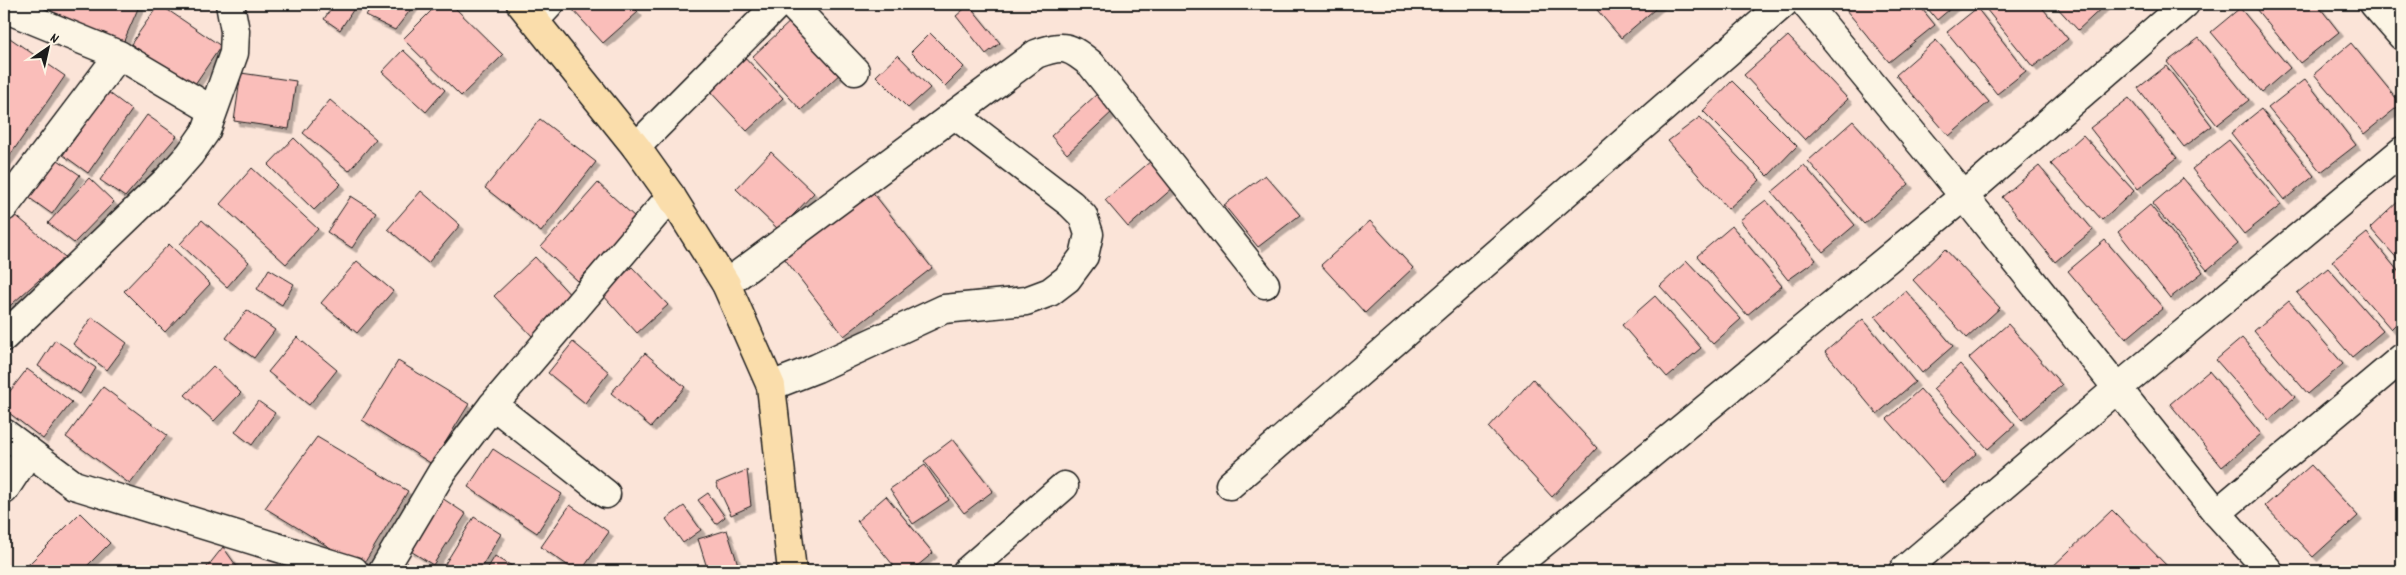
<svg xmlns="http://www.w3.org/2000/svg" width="2406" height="575" viewBox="0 0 2406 575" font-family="Dekko,sans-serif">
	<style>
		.building { fill: #fabeba; stroke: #1c1c1c; filter: url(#shadow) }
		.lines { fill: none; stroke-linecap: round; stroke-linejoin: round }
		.minor-casing { stroke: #1c1c1c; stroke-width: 31 }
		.major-casing { stroke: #1c1c1c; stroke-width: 31 }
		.minor { stroke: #fcf5e5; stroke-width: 28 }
		.major { stroke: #faddab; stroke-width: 28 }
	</style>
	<defs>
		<filter id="shadow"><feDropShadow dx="4.5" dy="4.5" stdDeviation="0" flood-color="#0004"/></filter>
	</defs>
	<rect width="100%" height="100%" fill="#fbe4d8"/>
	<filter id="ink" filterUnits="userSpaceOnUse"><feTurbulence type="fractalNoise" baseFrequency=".02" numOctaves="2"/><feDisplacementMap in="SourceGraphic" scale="10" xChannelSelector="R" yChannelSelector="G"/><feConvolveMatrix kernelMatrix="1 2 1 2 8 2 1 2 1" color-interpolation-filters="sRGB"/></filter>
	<g filter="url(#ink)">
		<g class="building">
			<polygon points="55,4 140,4 123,43 51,11"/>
			<polygon points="159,4 221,46 193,87 131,44"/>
			<polygon points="334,4 357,4 340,30 324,19"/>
			<polygon points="374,4 415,4 395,30 366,16"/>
			<polygon points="438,4 451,4 503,55 461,96 403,39"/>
			<polygon points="577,4 630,4 638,12 603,43 572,9"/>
			<polygon points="1592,4 1661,4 1621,38"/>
			<polygon points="1841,4 1918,4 1935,25 1889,62"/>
			<polygon points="1924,4 1956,4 1937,20"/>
			<polygon points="1982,4 2039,4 2068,39 2033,67"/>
			<polygon points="2054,4 2106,4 2078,30"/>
			<polygon points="2252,4 2317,4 2339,32 2300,63"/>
			<polygon points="969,5 1000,43 986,54 956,16"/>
			<polygon points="1977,8 2026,71 1997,94 1947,32"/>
			<polygon points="2240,8 2290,68 2262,92 2211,32"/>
			<polygon points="794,18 843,71 801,110 752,57"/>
			<polygon points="930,33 964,67 945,86 911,52"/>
			<polygon points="4,34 65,76 4,164"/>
			<polygon points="1788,36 1848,99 1805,140 1744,75"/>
			<polygon points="2199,38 2249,100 2217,125 2167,62"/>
			<polygon points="1936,40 1989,102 1949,136 1896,75"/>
			<polygon points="2351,43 2401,104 2364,134 2314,74"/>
			<polygon points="403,50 445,90 426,112 382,72"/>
			<polygon points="741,53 783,98 747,131 705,86"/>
			<polygon points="898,55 930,88 908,108 876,76"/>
			<polygon points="2166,66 2212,126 2184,147 2138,88"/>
			<polygon points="241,73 296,81 289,129 234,121"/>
			<polygon points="2305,79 2356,145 2321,172 2268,108"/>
			<polygon points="1732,81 1797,146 1768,176 1703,111"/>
			<polygon points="108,92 132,110 88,173 63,155"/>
			<polygon points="1097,94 1113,111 1067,154 1051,136"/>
			<polygon points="2129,98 2177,158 2138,189 2090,128"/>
			<polygon points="330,100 376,139 349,171 303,133"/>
			<polygon points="2261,109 2314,176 2284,200 2231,133"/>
			<polygon points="147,115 177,136 125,197 100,180"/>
			<polygon points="1700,117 1760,180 1728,209 1668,141"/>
			<polygon points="540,119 596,162 541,232 485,188"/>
			<polygon points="1853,121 1909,184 1864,224 1808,161"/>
			<polygon points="2083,135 2134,191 2102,220 2051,164"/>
			<polygon points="294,138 341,184 314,210 268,165"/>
			<polygon points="2229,140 2281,205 2244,234 2192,169"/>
			<polygon points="771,152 814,193 779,230 736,189"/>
			<polygon points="55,158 80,175 52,214 28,197"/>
			<polygon points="1151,161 1174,187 1128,227 1105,200"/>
			<polygon points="1804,165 1855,225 1823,252 1772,192"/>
			<polygon points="2039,166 2093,230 2055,262 2002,197"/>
			<polygon points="252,168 318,229 286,264 220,204"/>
			<polygon points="1265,175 1300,215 1258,247 1224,205"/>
			<polygon points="89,178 114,202 74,243 48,223"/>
			<polygon points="2183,178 2238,244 2207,270 2152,204"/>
			<polygon points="598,183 636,218 578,281 541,247"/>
			<polygon points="871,190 932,268 844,336 784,258"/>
			<polygon points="421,191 460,225 428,263 388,229"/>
			<polygon points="351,196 376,212 352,248 327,232"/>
			<polygon points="2402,198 2402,264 2370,228"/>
			<polygon points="1766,200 1816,260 1788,280 1740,220"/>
			<polygon points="2150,205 2203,272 2170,298 2118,232"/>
			<polygon points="13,213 65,257 4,311 4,221"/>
			<polygon points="202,220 249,262 227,287 180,244"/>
			<polygon points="1370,221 1413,268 1365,313 1321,265"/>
			<polygon points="1732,226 1782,286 1747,315 1697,256"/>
			<polygon points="2367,233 2402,276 2402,318 2391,329 2332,261"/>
			<polygon points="2105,240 2163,308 2126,339 2068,271"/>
			<polygon points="169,244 210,284 165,332 124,291"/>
			<polygon points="1945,249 2000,308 1967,338 1913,280"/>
			<polygon points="535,257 575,300 535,339 494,296"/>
			<polygon points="357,261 393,291 357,333 321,303"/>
			<polygon points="1687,261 1741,319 1713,344 1660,286"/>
			<polygon points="632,267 668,305 637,333 602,294"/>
			<polygon points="2328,268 2383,331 2352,357 2297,293"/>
			<polygon points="269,269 294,284 282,305 257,289"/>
			<polygon points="1906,291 1953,346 1922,373 1875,317"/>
			<polygon points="1655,296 1701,348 1667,377 1622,325"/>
			<polygon points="2289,301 2343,364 2308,394 2254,331"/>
			<polygon points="247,310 275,330 254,358 226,338"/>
			<polygon points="92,317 127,343 107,370 73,344"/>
			<polygon points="1863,319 1915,382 1877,414 1825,352"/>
			<polygon points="2008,324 2062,385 2022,420 1969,358"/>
			<polygon points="297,337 337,370 309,405 268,372"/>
			<polygon points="2242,338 2295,397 2269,420 2216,360"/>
			<polygon points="55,340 96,368 80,394 38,366"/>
			<polygon points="573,342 609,372 585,403 548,373"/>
			<polygon points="645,353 685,387 651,427 611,393"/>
			<polygon points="398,361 469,404 432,464 362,420"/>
			<polygon points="1960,364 2015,425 1988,449 1933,389"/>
			<polygon points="213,366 241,393 214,421 185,395"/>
			<polygon points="27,369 72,402 43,439 4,409 4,399"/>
			<polygon points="2209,371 2261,434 2222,467 2170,404"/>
			<polygon points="1533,379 1597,448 1552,497 1489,428"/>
			<polygon points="103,387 167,435 130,484 66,437"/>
			<polygon points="1920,389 1977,453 1943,483 1887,419"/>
			<polygon points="258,401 275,413 252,445 235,432"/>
			<polygon points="317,437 408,491 362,567 265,508"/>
			<polygon points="953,439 993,491 964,513 924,461"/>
			<polygon points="493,449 562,494 537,533 468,487"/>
			<polygon points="925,465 949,500 913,524 890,489"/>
			<polygon points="2311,465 2358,516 2313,557 2265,506"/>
			<polygon points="747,470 751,506 731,515 716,483"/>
			<polygon points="708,493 725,517 716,524 698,500"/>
			<polygon points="886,496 933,553 911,571 898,571 857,521"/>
			<polygon points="442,498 466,514 433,565 409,550"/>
			<polygon points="570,505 609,532 581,571 576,571 541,547"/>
			<polygon points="684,506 701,530 683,543 666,519"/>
			<polygon points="2112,510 2172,571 2048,571"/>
			<polygon points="80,513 110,543 82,571 22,571"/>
			<polygon points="474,517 501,534 479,571 457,571 445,564"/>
			<polygon points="727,530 740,571 708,571 698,539"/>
			<polygon points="223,547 240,571 204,571"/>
			<polygon points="495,556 515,568 514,571 486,571"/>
		</g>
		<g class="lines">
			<g class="minor-casing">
				<g id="minor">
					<polyline points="791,4 855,71"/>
					<polyline points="1806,4 1964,196 2217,513 2269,571"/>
					<polyline points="2374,4 2402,36"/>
					<polyline points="4,8 119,55 212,110"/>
					<polyline points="535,20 550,4"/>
					<polyline points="636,147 778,4"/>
					<polyline points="4,207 119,55"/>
					<path d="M726,284L1036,54C1064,44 1069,46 1091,64L1265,284"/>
					<polyline points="4,337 168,179 190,154 206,131 234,53 235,31 230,4"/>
					<polyline points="771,386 817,368 944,309 1026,301 1050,292 1067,279 1084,256 1089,234 1083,216 1071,204 955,115"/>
					<polyline points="4,433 74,485 354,571"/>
					<polyline points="1230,485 1783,4"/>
					<polyline points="4,490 29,452"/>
					<polyline points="606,494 493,405 671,196"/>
					<polyline points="2217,513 2402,358"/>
					<polyline points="383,571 442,472 493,405"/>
					<polyline points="967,571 1064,486"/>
					<polyline points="1509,571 1964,196 2185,4"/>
					<polyline points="1903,571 2118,388 2402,151"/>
				</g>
			</g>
			<g class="major-casing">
				<polyline id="major" points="521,4 636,147 671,196 726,284 771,386 792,571"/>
			</g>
			<use href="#minor" class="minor"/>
			<use href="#major" class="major"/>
		</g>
	</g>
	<rect width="2406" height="575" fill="none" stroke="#fcf5e5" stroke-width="20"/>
	<rect x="10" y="10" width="2386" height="555" fill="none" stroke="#1c1c1c" stroke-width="2" filter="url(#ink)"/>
	<g transform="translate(48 48) rotate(34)" stroke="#fcf5e5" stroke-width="4" paint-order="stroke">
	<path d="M0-4L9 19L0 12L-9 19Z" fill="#1c1c1c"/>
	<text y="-8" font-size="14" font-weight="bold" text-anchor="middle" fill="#1c1c1c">N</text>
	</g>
</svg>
